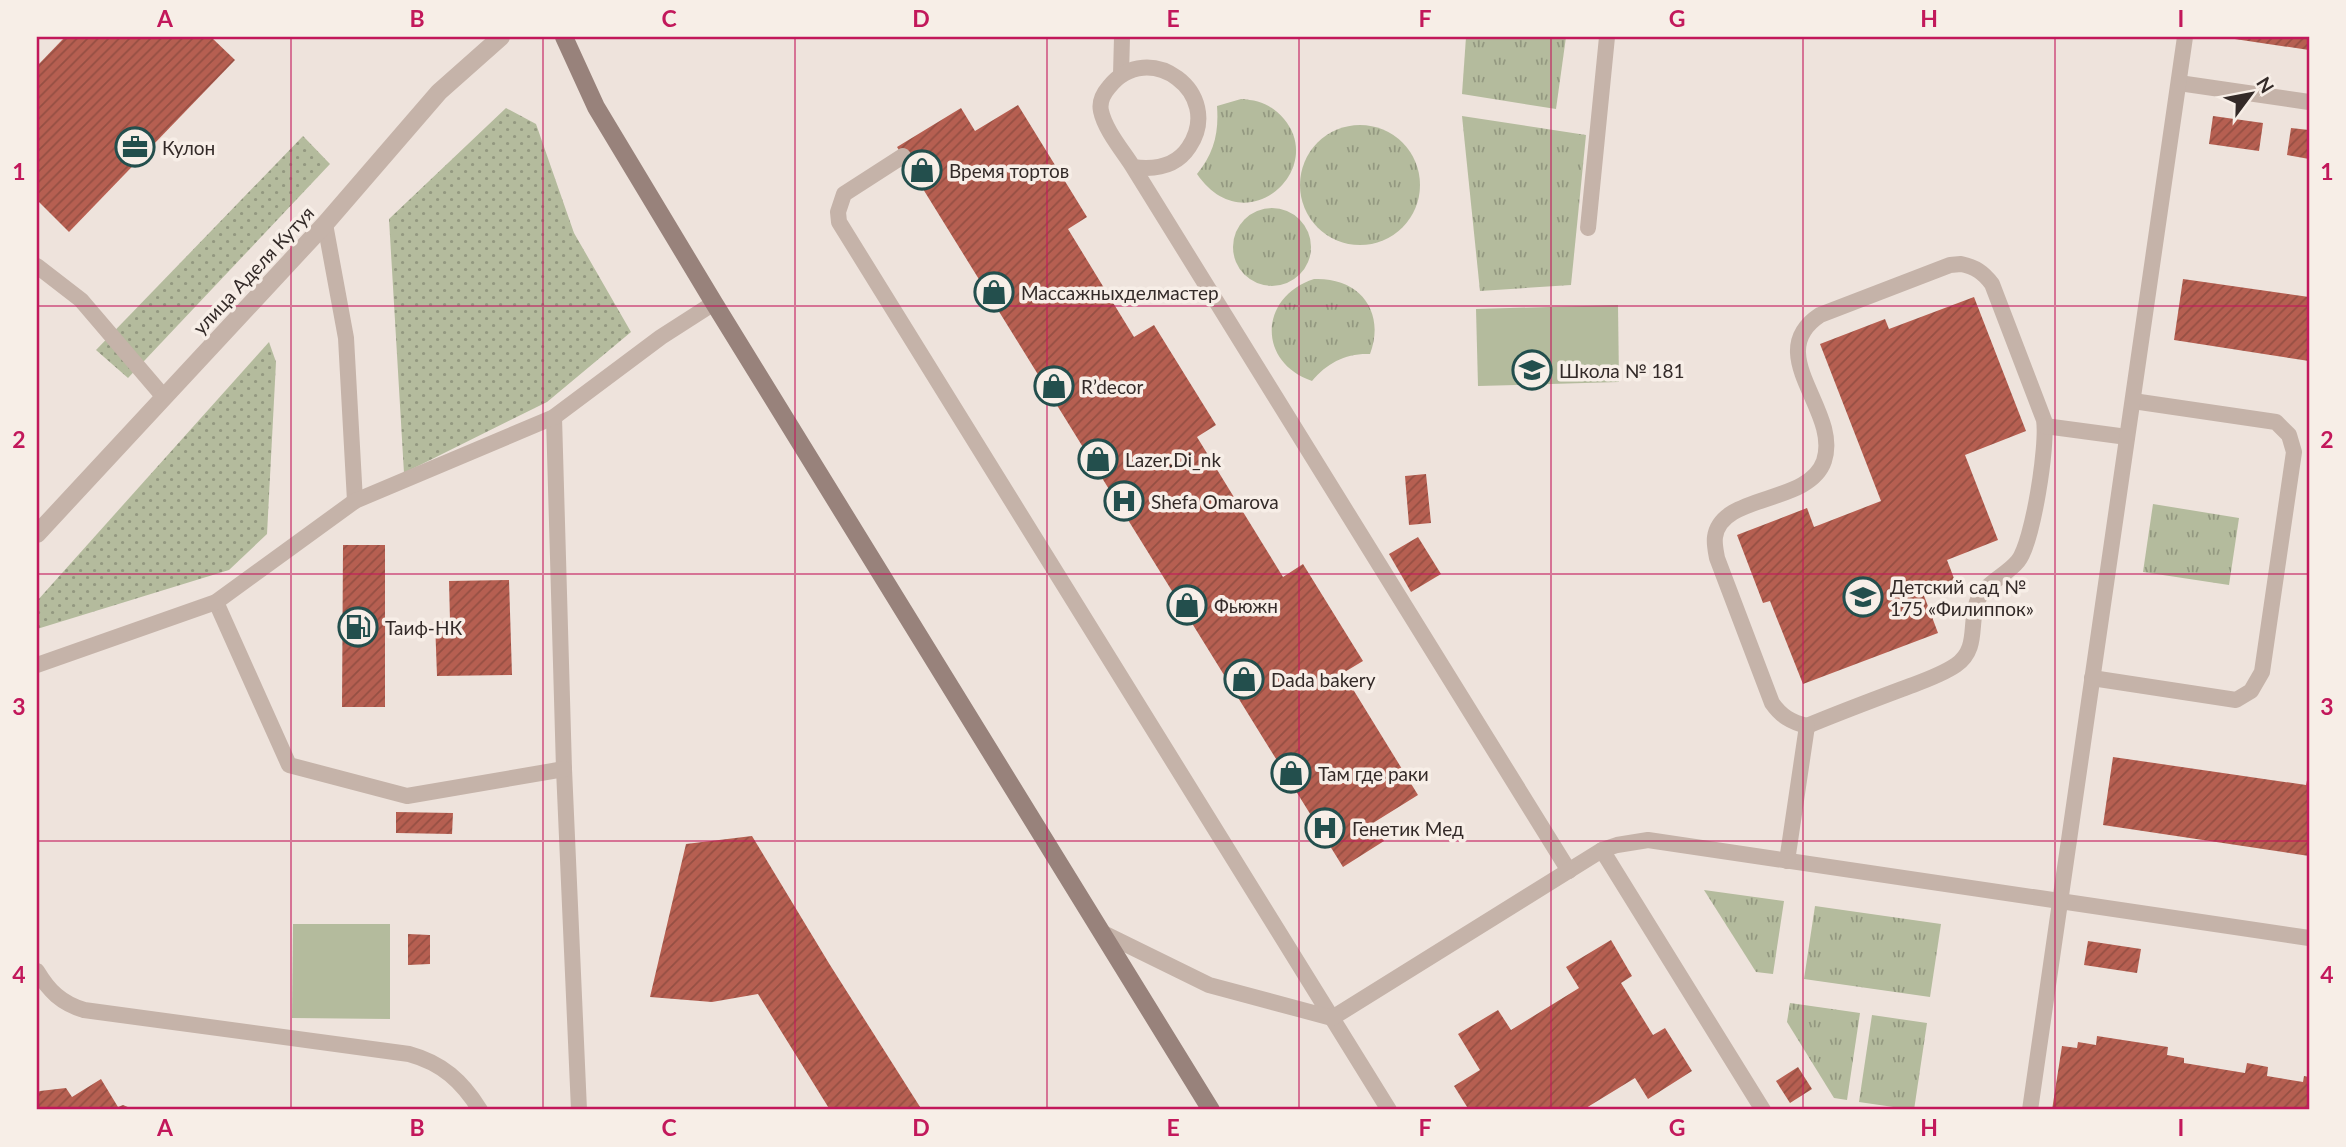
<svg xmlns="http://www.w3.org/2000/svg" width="2346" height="1147" viewBox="0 0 2346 1147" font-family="Lato,sans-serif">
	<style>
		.grass { fill: url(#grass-dots) }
		.park { fill: url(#park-tufts) }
		.garden { fill: #b4bb9d }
		.building { fill: url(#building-hatch) }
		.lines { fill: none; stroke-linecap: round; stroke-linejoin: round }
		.service { stroke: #c5b3a9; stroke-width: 16 }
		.tertiary { stroke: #c5b3a9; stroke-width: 18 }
		.secondary { stroke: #98827b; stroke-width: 18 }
		.grid { fill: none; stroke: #c2185b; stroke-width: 2; stroke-opacity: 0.55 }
		.labels { text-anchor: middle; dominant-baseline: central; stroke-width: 7; stroke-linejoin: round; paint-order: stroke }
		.poi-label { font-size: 19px; fill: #332a28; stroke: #f7eee7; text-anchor: start }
		.street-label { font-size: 19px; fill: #332a28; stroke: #f7eee7 }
		.neatline { fill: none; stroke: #c2185b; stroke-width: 2.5 }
		.grid-label { font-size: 23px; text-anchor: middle; font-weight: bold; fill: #c2185b }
	</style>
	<defs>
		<pattern id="grass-dots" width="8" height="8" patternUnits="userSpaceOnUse" patternTransform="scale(1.75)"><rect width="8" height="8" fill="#b4bb9d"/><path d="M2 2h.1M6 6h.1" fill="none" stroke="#939880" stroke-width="1.8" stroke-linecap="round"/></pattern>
		<pattern id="park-tufts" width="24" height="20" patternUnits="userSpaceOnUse" patternTransform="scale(1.75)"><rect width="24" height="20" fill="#b4bb9d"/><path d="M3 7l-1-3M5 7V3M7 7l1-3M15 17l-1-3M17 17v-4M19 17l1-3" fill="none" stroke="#939880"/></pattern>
		<pattern id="building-hatch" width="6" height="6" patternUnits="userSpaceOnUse" patternTransform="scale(1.75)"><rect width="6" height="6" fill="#b65f51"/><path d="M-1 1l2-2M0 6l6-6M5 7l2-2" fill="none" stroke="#954f43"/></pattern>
	</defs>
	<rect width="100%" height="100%" fill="#eee3dc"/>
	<g class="grass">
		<polygon points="506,108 536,124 574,233 631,332 547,402 404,473 389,219"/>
		<polygon points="303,136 330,164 128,378 96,350"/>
		<polygon points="269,342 276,362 267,534 229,570 37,629 37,601"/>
	</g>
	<g class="park">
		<polygon points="1466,37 1566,37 1556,109 1462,94"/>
		<path d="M1241,99C1259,100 1272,105 1284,119C1327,170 1245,244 1197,174C1214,153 1219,133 1217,106Z"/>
		<polygon points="1462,116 1586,135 1571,285 1480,291"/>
		<circle cx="1360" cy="185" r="60"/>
		<circle cx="1272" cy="247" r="39"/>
		<path d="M1314,279C1359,277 1386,311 1370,354C1346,353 1327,363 1312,381C1257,362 1259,297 1314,279Z"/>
		<polygon points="2153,504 2239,518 2229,585 2143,572"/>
		<polygon points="1704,890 1784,901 1773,974 1756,972"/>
		<polygon points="1815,906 1941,924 1930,997 1804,979"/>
		<polygon points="1790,1003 1860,1013 1847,1100 1834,1098 1787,1022"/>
		<polygon points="1872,1015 1927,1023 1914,1110 1859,1102"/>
	</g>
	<g class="garden">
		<polygon points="1618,305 1619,382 1478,386 1476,309"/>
		<polygon points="293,924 390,924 390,1019 292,1018"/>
	</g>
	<g class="building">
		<polygon points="65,37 211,37 235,60 69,232 37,200 37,66"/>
		<polygon points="2228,37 2309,37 2309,50 2228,38"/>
		<polygon points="1018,105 1087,217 1068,229 1134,337 1154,325 1216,425 1197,437 1283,577 1303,564 1363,661 1343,673 1418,795 1373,823 1384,841 1343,867 897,147 961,108 975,131"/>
		<polygon points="2213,116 2263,123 2259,151 2209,144"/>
		<polygon points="2291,128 2309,130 2309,159 2287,155"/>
		<polygon points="2183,279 2309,297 2309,361 2174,340"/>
		<polygon points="1974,297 2026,431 1965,455 1998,540 1947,560 1955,581 1923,593 1938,633 1803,684 1770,601 1763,603 1737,535 1807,508 1814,527 1881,501 1820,344 1885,319 1889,329"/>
		<polygon points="1426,474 1431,523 1409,525 1405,476"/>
		<polygon points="1418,537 1441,574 1411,592 1389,554"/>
		<polygon points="343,545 385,545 385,707 342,707"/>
		<polygon points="509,580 512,675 437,676 435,621 450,621 449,581"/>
		<polygon points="2113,757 2306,785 2309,771 2309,856 2103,825"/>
		<polygon points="396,812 453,813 452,834 396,833"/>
		<polygon points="752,836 830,965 922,1110 830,1110 758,994 712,1002 650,997 686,844"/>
		<polygon points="408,934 430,935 430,964 408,965"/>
		<polygon points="1611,940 1632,976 1621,983 1653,1035 1665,1028 1692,1071 1648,1099 1635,1078 1586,1108 1588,1110 1469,1110 1454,1086 1480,1070 1458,1034 1498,1010 1511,1030 1579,988 1566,967"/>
		<polygon points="2088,941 2141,949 2137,973 2084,965"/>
		<polygon points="2097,1036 2168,1047 2167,1055 2184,1058 2184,1063 2245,1073 2247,1063 2268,1067 2267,1076 2303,1082 2304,1076 2309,1077 2309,1110 2052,1110 2062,1046 2077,1048 2078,1042 2096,1045"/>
		<polygon points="1798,1067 1812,1089 1790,1103 1776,1081"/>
		<polygon points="101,1079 118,1107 123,1105 135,1110 37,1110 37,1093 40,1091 66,1088 72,1097"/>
	</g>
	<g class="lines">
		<g class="service">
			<polyline points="1121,75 1122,37"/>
			<polyline points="2179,83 2309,102"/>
			<polyline points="903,156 844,194 838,212 839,222 1389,1110"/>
			<path d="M1133,167C1155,170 1176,167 1189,147C1225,93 1148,37 1109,87C1103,94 1099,102 1101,111C1105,130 1123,151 1133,167L1569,871"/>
			<polyline points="325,224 346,338 355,501"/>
			<polyline points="1588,228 1607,37"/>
			<path d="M1961,264C1975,267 1983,272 1992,284L2044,420C2048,444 2033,542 2018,561C2006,576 1984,583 1977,602C1969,624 1979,649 1956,665C1940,676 1920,682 1902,689C1870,701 1838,713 1807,726C1791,722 1781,716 1772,703L1717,558C1716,552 1714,544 1715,537C1721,493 1809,505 1824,461C1841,410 1761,354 1820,315L1950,265Z"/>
			<polyline points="37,266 81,300 163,396"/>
			<polyline points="554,417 564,769 579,1110"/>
			<polyline points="2045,426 2127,437"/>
			<polyline points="216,602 289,765 407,796 564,769"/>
			<polyline points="37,665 216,602 355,501 554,417 661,337 714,303"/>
			<polyline points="2092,678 2236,700 2251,691 2262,672 2294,452 2289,435 2276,422 2133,401"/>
			<polyline points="1602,850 1617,845 1648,840 2309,938"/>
			<polyline points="1787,861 1807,726"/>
			<polyline points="1101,932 1209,985 1332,1018 1602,850 1763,1110"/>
			<path d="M37,971C49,991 61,1003 84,1010L409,1054C442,1063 462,1081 480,1110"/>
			<polyline points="2030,1110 2185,37"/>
		</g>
		<polyline class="tertiary" points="37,534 325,224 439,92 501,37"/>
		<polyline class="secondary" points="564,37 596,107 714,303 1211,1110"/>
	</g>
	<path class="grid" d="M291,37V1110M543,37V1110M795,37V1110M1047,37V1110M1299,37V1110M1551,37V1110M1803,37V1110M2055,37V1110M37,306H2309M37,574H2309M37,841H2309"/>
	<defs>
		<g id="office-ring" transform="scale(2.0125)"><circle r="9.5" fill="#f7eee7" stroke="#234f4d" stroke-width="1.5"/><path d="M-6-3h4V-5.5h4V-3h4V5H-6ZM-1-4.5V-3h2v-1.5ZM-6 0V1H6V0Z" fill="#234f4d"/></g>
		<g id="shop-ring" transform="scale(2.0125)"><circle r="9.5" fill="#f7eee7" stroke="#234f4d" stroke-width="1.5"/><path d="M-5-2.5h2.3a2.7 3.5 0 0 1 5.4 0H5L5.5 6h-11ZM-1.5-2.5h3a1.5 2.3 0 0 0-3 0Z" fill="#234f4d"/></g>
		<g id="school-ring" transform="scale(2.0125)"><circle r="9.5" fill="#f7eee7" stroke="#234f4d" stroke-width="1.5"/><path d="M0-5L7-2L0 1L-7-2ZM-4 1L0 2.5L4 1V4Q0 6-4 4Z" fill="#234f4d"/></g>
		<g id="hospital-ring" transform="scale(2.0125)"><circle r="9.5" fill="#f7eee7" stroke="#234f4d" stroke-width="1.5"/><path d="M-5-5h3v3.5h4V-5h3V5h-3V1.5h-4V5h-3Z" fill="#234f4d"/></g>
		<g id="fuel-ring" transform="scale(2.0125)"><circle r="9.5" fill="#f7eee7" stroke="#234f4d" stroke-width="1.5"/><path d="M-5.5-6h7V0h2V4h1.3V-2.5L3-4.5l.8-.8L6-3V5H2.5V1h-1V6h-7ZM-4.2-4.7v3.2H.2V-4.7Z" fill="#234f4d"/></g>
	</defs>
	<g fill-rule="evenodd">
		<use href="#office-ring" x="135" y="147"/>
		<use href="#shop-ring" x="922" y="170"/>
		<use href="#shop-ring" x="994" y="292"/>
		<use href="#school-ring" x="1532" y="370"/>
		<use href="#shop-ring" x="1054" y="386"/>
		<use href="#shop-ring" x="1098" y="459"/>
		<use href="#hospital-ring" x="1124" y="501"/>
		<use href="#school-ring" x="1863" y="597"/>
		<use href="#shop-ring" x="1187" y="605"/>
		<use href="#fuel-ring" x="358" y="627"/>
		<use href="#shop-ring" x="1244" y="679"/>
		<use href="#shop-ring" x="1291" y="773"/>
		<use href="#hospital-ring" x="1325" y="828"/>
	</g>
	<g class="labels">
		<g class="poi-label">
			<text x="162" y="147">Кулон</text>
			<text x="949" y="170">Время тортов</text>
			<text x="1021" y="292">Массажныхделмастер</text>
			<text x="1559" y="370">Школа № 181</text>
			<text x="1081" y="386">R’decor</text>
			<text x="1125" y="459">Lazer.Di_nk</text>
			<text x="1151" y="501">Shefa Omarova</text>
			<text x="1890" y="586">Детский сад №<tspan x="1890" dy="22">175 «Филиппок»</tspan></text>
			<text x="1214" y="605">Фьюжн</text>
			<text x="385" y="627">Таиф-НК</text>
			<text x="1271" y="679">Dada bakery</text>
			<text x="1318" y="773">Там где раки</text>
			<text x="1352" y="828">Генетик Мед</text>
		</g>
		<g class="street-label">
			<text transform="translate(253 270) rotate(-47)">улица Аделя Кутуя</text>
		</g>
	</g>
	<rect width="2346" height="1147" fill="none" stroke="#f7eee7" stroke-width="77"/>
	<g transform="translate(2251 94) rotate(58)" stroke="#f7eee7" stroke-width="5" paint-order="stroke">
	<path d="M0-5L12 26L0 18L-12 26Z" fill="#332a28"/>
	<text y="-10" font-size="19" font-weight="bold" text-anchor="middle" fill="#332a28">N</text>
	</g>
	<rect x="38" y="38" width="2270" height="1070" class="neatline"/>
	<g class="grid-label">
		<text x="165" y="27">A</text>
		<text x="417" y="27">B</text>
		<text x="669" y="27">C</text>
		<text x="921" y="27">D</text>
		<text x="1173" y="27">E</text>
		<text x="1425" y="27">F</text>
		<text x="1677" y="27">G</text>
		<text x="1929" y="27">H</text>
		<text x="2181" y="27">I</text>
		<text x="19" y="180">1</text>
		<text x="2327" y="180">1</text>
		<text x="19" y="448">2</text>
		<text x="2327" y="448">2</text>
		<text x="19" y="715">3</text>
		<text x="2327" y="715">3</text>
		<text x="19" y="983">4</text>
		<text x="2327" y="983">4</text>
		<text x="165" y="1136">A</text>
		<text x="417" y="1136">B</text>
		<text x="669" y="1136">C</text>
		<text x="921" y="1136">D</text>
		<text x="1173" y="1136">E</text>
		<text x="1425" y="1136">F</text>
		<text x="1677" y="1136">G</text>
		<text x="1929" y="1136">H</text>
		<text x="2181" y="1136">I</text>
	</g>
</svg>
